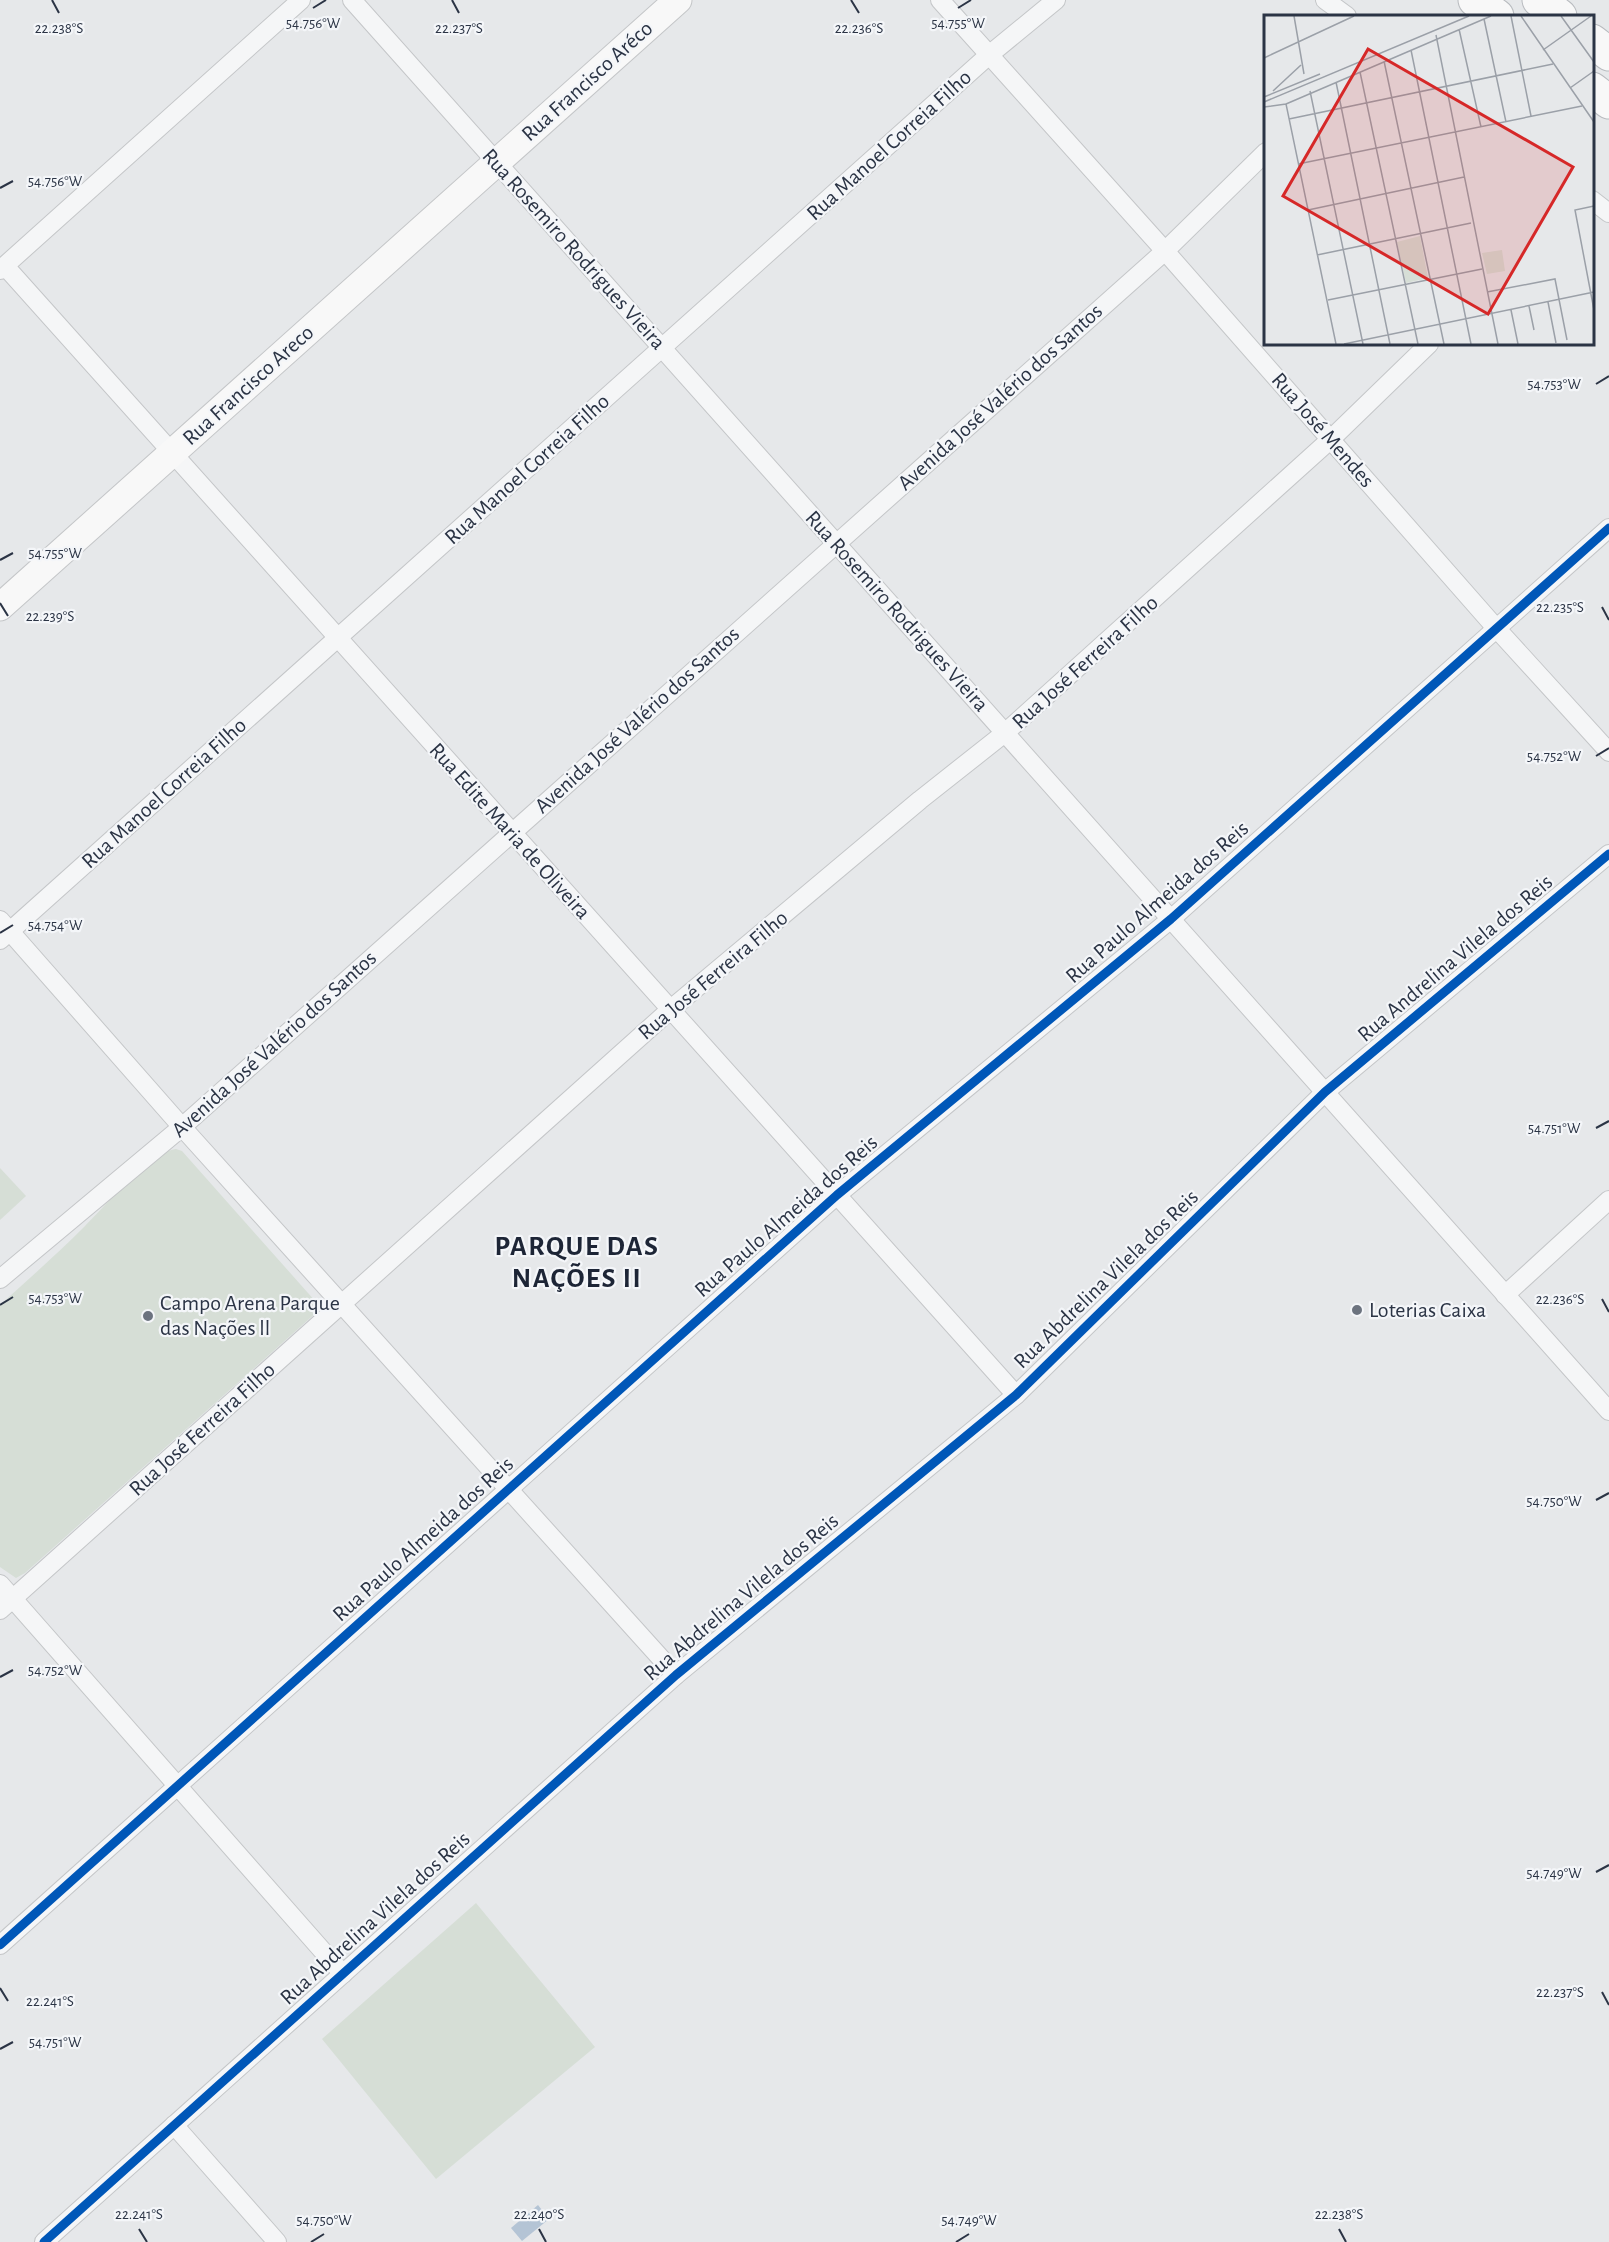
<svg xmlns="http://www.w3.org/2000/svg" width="1609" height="2242" viewBox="0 0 1609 2242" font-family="'Alegreya Sans',sans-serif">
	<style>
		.green { fill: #d6ded6 }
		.water { fill: #b4c4d5 }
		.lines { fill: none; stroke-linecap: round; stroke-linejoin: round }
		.street-casing { stroke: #c4c6c8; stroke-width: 20 }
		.secondary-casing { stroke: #c4c6c8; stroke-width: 29 }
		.highway-casing { stroke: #b8bbbf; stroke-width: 35 }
		.street { stroke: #f5f6f7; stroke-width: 18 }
		.secondary { stroke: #f8f8f8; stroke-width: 27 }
		.highway { stroke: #f8f8f8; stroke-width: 33 }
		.cycleway-casing { stroke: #f4f6f9; stroke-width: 13 }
		.cycleway { stroke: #0057b8; stroke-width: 9 }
		.ticks { fill: none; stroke: #2b3445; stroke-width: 2 }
		.poi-dot { fill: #6c737f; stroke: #f4f6f9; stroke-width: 2 }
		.labels { text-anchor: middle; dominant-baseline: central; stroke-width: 4.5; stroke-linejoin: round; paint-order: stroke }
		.street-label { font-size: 22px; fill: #2b3445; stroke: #f4f6f9 }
		.poi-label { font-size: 22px; fill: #2b3445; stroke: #f4f6f9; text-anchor: start }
		.district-label { font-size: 28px; font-weight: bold; letter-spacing: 1.5px; fill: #1d2536; stroke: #f4f6f9 }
		.inset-road { fill: none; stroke: #9ba0a8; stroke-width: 1.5 }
		.view { fill: #d62828; fill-opacity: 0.15; stroke: #d62828; stroke-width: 3 }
		.inset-edge { fill: none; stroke: #2b3445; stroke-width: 3 }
		.ticks-label { font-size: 15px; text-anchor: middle; fill: #2b3445; stroke: #f4f6f9; stroke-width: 4.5; stroke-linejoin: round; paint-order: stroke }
	</style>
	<rect width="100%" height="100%" fill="#e6e8ea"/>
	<g class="green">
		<path d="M176,1149L182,1151L316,1302L318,1311L25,1573L16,1578L0,1567V1305C29,1279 58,1253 85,1226C106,1206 148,1152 176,1149Z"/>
		<polygon points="0,1168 26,1196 0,1220"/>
		<polygon points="476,1903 595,2047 436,2179 322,2039"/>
	</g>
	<polygon class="water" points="538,2205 549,2219 522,2241 511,2228"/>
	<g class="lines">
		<g class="street-casing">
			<g id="street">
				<polyline points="352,0 1609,1411"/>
				<polyline points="940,0 1165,251 1496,628 1609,752"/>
				<polyline points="1325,0 1347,16"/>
				<polyline points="1592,200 1609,213"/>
				<polyline points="5,266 1016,1395"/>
				<polyline points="0,270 301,0"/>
				<polyline points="0,920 182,1127 676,1675"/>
				<polyline points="0,940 989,55 1056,0"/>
				<polyline points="0,1279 182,1127 1165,251 1266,152"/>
				<polyline points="1505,1295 1609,1200"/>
				<polyline points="0,1584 343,1974"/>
				<polyline points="0,1610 671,1009 920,800 1006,732 1331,439 1429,344"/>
				<polyline points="0,1945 837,1195 1171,919 1609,528"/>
				<polyline points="174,2125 277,2242"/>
				<polyline points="44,2242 676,1675 1016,1395 1325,1092 1609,854"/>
			</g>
		</g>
		<g class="secondary-casing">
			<polyline id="secondary" points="0,607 678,0"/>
		</g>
		<g class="highway-casing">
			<g id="highway">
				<polyline points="1475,0 1497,16"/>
				<polyline points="1539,0 1560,16"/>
				<polyline points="1592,41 1609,54"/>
				<polyline points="1592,89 1609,102"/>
			</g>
		</g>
		<use href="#street" class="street"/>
		<use href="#secondary" class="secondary"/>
		<use href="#highway" class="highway"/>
		<g class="cycleway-casing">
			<g id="cycleway">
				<polyline points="0,1945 837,1195 1171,919 1609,528"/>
				<polyline points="44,2242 676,1675 1016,1395 1325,1092 1609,854"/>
			</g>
		</g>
		<use href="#cycleway" class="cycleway"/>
	</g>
	<path class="ticks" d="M52,0L59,13M452,0L459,13M851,0L859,13M313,8L326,0M958,8L971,0M0,188L13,181M1596,384L1609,376M0,560L13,553M0,603L8,616M1602,607L1609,620M1596,756L1609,748M0,933L13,925M1596,1128L1609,1121M1602,1299L1609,1312M0,1305L13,1297M1596,1500L1609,1493M0,1677L13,1670M1596,1872L1609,1865M0,1988L8,2001M1602,1992L1609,2005M0,2049L13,2042M139,2229L147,2242M539,2229L546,2242M1339,2229L1346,2242M311,2242L324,2234M956,2242L969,2234"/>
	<g class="poi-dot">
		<circle cx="1357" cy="1310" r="6"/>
		<circle cx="148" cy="1316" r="6"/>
	</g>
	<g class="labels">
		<g class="street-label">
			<text transform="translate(587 81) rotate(-42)">Rua Francisco Aréco</text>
			<text transform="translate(889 145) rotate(-42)">Rua Manoel Correia Filho</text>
			<text transform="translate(574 249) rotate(48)">Rua Rosemiro Rodrigues Vieira</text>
			<text transform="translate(248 385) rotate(-42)">Rua Francisco Areco</text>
			<text transform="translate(1000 397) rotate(-42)">Avenida José Valério dos Santos</text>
			<text transform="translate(1323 430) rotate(49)">Rua José Mendes</text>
			<text transform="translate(527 469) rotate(-42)">Rua Manoel Correia Filho</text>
			<text transform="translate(897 611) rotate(48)">Rua Rosemiro Rodrigues Vieira</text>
			<text transform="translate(1085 662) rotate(-42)">Rua José Ferreira Filho</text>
			<text transform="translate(637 720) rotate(-42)">Avenida José Valério dos Santos</text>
			<text transform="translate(164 793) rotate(-42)">Rua Manoel Correia Filho</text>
			<text transform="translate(510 831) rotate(48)">Rua Edite Maria de Oliveira</text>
			<text transform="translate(1157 902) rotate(-41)">Rua Paulo Almeida dos Reis</text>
			<text transform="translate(1455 958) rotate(-40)">Rua Andrelina Vilela dos Reis</text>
			<text transform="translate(713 975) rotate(-40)">Rua José Ferreira Filho</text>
			<text transform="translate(274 1044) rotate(-42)">Avenida José Valério dos Santos</text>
			<text transform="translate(786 1216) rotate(-41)">Rua Paulo Almeida dos Reis</text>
			<text transform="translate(1106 1279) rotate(-44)">Rua Abdrelina Vilela dos Reis</text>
			<text transform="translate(202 1429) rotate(-42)">Rua José Ferreira Filho</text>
			<text transform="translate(423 1539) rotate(-42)">Rua Paulo Almeida dos Reis</text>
			<text transform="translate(741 1597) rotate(-40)">Rua Abdrelina Vilela dos Reis</text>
			<text transform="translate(375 1918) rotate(-42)">Rua Abdrelina Vilela dos Reis</text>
		</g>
		<g class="poi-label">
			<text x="160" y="1303">Campo Arena Parque<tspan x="160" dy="25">das Nações ll</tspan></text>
			<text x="1369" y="1310">Loterias Caixa</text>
		</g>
		<g class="district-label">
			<text x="577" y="1247">PARQUE DAS<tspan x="577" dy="32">NAÇÕES II</tspan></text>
		</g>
	</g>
	<g transform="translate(1264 15)">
		<rect width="330" height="330" fill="#e6e8ea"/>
		<path d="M156,221L164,263L142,268L133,227ZM238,235L241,256L223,259L218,238Z" fill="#d6ded6"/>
		<path class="inset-road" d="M30,1L40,59M247,1L267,101M257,1L330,107M297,1L330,47M220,4L242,107M195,14L217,112M172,20L234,329M147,35L207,329M279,35L327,1M0,43L90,1M120,46L180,329M96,57L154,329M72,67L126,329M306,73L330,56M9,76L37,50M46,76L99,329M0,82L56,59M0,87L205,1M0,92L22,89M25,104L289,49M34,149L318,91M330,191L311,195L330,295M44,195L200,162M53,240L207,208M223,277L291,264L303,325M64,285L218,254M284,287L292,328M265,291L270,315M247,295L254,329M72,329L22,89L227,1M80,329L330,277"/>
		<path class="view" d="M104,34L309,152L224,299L19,181Z"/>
		<rect width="330" height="330" class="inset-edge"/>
	</g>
	<g class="ticks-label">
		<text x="313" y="28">54.756°W</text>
		<text x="958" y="28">54.755°W</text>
		<text x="59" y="33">22.238°S</text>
		<text x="459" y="33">22.237°S</text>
		<text x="859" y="33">22.236°S</text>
		<text x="55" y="186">54.756°W</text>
		<text x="1554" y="389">54.753°W</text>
		<text x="55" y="558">54.755°W</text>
		<text x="1560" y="612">22.235°S</text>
		<text x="50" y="621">22.239°S</text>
		<text x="1554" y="761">54.752°W</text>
		<text x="55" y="930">54.754°W</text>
		<text x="1554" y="1133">54.751°W</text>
		<text x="55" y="1303">54.753°W</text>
		<text x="1560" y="1304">22.236°S</text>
		<text x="1554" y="1506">54.750°W</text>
		<text x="55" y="1675">54.752°W</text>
		<text x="1554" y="1878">54.749°W</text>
		<text x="1560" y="1997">22.237°S</text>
		<text x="50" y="2006">22.241°S</text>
		<text x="55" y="2047">54.751°W</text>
		<text x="139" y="2219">22.241°S</text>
		<text x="539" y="2219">22.240°S</text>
		<text x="1339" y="2219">22.238°S</text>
		<text x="324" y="2225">54.750°W</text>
		<text x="969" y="2225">54.749°W</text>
	</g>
</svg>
